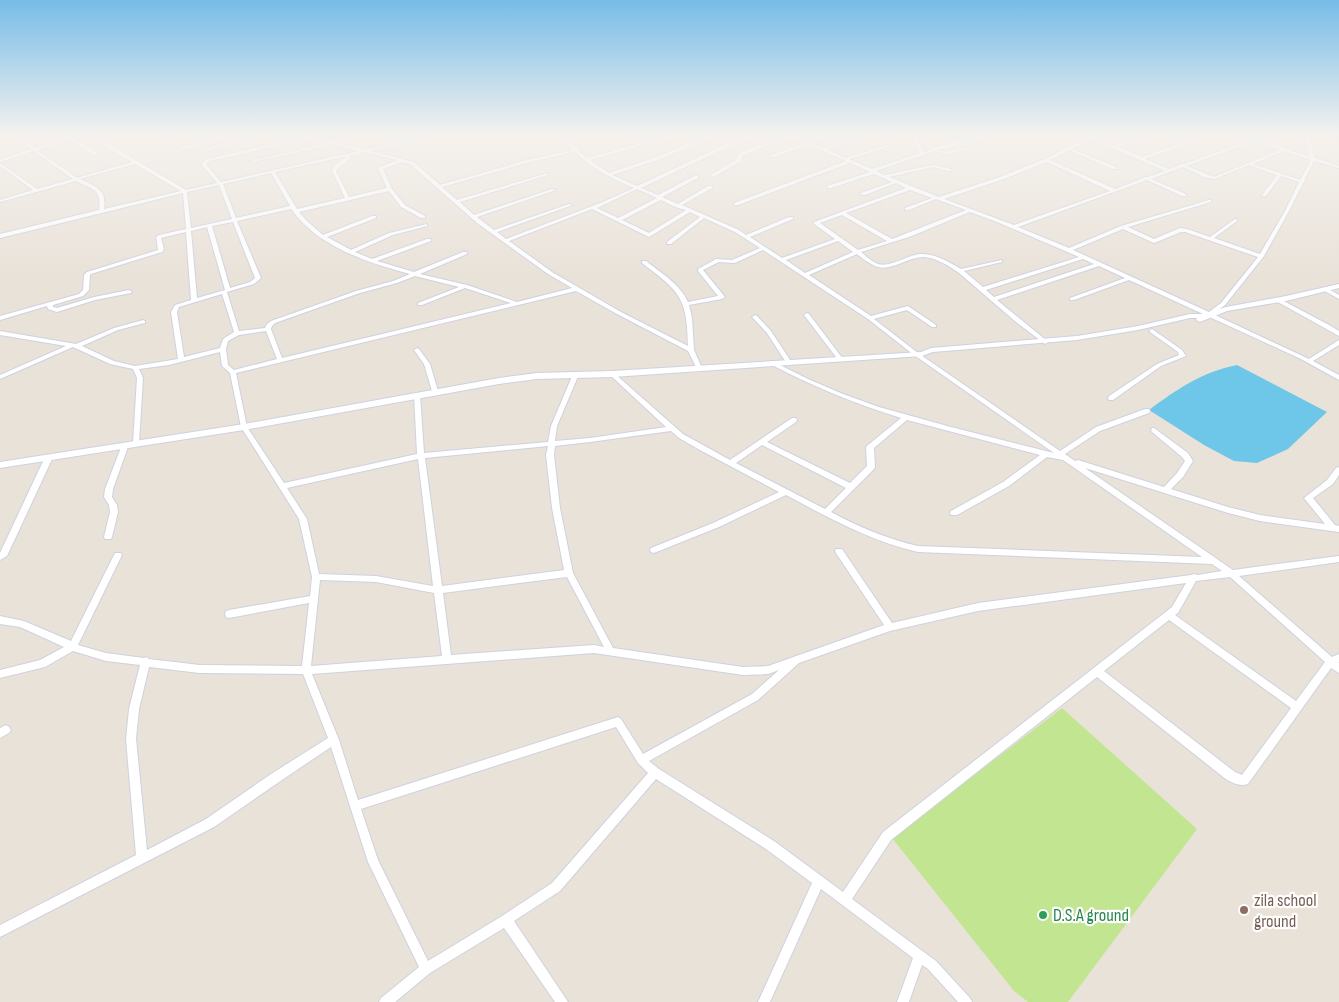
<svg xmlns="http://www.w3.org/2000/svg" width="1339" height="1002" viewBox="0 0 1339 1002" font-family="'Sofia Sans Condensed',sans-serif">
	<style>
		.pitch { fill: #c2e592 }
		.water { fill: #6ec7e8 }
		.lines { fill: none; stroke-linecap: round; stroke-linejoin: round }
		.minor-casing { stroke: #ced1e0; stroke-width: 2 }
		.tertiary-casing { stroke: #ced1e0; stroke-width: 2 }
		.minor { fill: #fff; fill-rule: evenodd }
		.tertiary { fill: #fff; fill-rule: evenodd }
		.education-dot { fill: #8d6e63; stroke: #fff; stroke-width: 2 }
		.leisure-dot { fill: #2e9e5b; stroke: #fff; stroke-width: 2 }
		.labels { text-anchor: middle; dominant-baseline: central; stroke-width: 4.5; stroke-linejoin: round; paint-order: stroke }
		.near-education-label { font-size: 18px; fill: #785e54; stroke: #fff; text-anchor: start }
		.near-leisure-label { font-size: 18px; fill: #27864d; stroke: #fff; text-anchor: start }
	</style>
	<rect width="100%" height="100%" fill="#e9e2d9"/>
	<polygon class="pitch" points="1062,708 1197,829 1068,1002 1028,1002 1014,991 892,838"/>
	<path class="water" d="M1237,365L1327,412L1288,449L1257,463L1234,461L1204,445L1149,410C1177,389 1202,372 1237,365Z"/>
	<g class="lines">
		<g class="minor-casing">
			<g id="minor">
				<path d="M11,134H15L35,148L67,138L62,134H67L71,137L81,134H89L74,138L98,153V155H94L70,140L37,150L77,178L132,162L113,151L91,134H96L117,149L186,190L217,183L201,164L207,159L305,137L295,134C310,134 327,145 342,139L338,134H342L346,139L342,142L338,143L365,150L434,134H443L370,151L414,162L440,185L527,160L573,150L565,140L567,139L582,154L587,158L674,134H682L590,160L609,173L657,157L712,134H718L661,159L612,175L637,186L735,140L750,134H756L641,188L658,195L694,176H698V178L662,197L678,204L708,186H712V188L682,205L739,230L746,235L789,217H793V219L750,237L782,258L835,239L814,224V222L906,188L896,183L865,195H861V193L892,182L874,174L831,188H827V186L870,172L850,163L738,205H734V203L846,161L808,144L775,157H771V155L805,143L791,137L743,155L742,159L740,162L713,177L709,176L736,160L739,153L788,135L787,134H794L808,141L827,134H833L812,143L823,148L873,134H881L827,149L845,158L891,144V146L849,159L872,169L920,153L912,140L922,134H928L916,140L924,152C946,144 976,134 999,134L938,150L945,152L963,148L965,149V150L945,154L934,151L876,171L885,175L933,165L951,169V171H949L933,167L889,177L939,197L1000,177L1045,159L1093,134H1097L1095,137L1115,146L1150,134H1157L1119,147L1142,157L1207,134H1214L1145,159L1169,169L1180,165V164H1184L1254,139L1244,134H1250L1286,149L1310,157L1305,134H1309L1315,158L1339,166V168L1314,161L1304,181L1305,182L1303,183L1289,211L1264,256L1225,305L1213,314L1309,359L1339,340V345L1313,361L1339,375V380L1301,359L1129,280L1074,300H1070V298L1125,278L1099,266L997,300L1047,341L1048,342L1045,344L1016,322L959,273C949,266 935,257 923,257C907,257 889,274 873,265C867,262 862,258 857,254L809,275L871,316L908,306L936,325V327H932L907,310L874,319L918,353L1060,451L1096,427L1145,409H1149L1150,411L1149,413L1100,431L1065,454L1075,461L1078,460L1164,487L1177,473L1185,461L1182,457L1152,432L1151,430L1152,428H1154L1188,453L1193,461L1183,477L1171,489L1228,507L1260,515L1325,524L1304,498L1327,480L1336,468L1339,467V475L1333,484L1313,498L1335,525L1339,526V532L1260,521L1228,513L1085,468L1233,570L1339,556V562L1239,576L1332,657L1339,654V662H1338L1339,663V673L1331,668L1248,784C1240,787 1234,783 1227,780L1097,677L891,840L852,899L936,961L970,998L972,1002H958L928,969L922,965L909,1002H897L913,958L821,889L770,1002H758L812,883L766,849L656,779L560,891L514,921L568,1002H555L504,928L430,973L395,1002H379L381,998L419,967L368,862L331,747L279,782L214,827L0,937V925L136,855L126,739L129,709L140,665L106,661L73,651L45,667L0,678V670L40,660L64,647L20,627L0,624V616L24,621L71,641L115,553H121L122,555L78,645L106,653L144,658L146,657L149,659L200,665L302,666L309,603L229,618L226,617L225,614L226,611L229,610L310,596L312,577L299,519L241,427L230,373L222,366L220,352L169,365L139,369L143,378L139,443L136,445L133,443L137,378L133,369L110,364L73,347L0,379V375L66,346L0,335V331L76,344L114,328L143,320L145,321V323L118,330L82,346L114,361L135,366L178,359L171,312L175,305L191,300L186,232L161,238L164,249L162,252L91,274L90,275L89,290L83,296L53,305V307L57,308L94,297L129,290L132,292L131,293L95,300L57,312L48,309L47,306L0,320V316L79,294L83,290L84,275L87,272L158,250L156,237L159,235L186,229L183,193L0,238V234L99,210C102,189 92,189 76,181L0,202V200L33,190L0,166V163L37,189L73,179L34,151L0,162V160L31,149L12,136ZM310,138L327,143L251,161L253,162L332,144L359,151L221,182L206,164L210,161ZM1092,139L1165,171L1148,177H1144V178L1115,189L1050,160L1069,150L1112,169H1116V167L1072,149ZM1257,140L1280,150L1214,177L1187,166ZM1284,151L1311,160L1300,180L1253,164ZM365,152L397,160L378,168L387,188L349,197L336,171L339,167L351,158V157L349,156ZM575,152C591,168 612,179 634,188L603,202L506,239L497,232L573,205L569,204L494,230L477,217L556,190L552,189L474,215L460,202L548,175V173L457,200L442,187L530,162ZM347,156L335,165L332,171L345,198L297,209L275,172ZM402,162L410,164L477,223L548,274L572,288L517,302L467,285L420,274L467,254V252H463L414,272L377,261L431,241V239H427L372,259L355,252L393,235L427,226V224L389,233L351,250L327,237L376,218V216H372L323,235L307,221L299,212L389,191L401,207L421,218H425V216L405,205L392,189L383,169ZM1047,162L1110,191L1014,225L944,199L1004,179ZM135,164L181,191L104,209C107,189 96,187 80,179ZM1249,165L1277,175L1262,195V196H1266L1281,176L1299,182L1285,211L1260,254L1214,238L1237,221V219H1235L1210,237L1187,229L1180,228L1154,239L1128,227L1211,202V200H1209L1121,226L1069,248L1018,227L1147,180L1182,196H1186V194L1151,179L1183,167L1204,177L1214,179ZM271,173L290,206L236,218L223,184ZM219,185L232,219L191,228L187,192ZM637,189L657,198L618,218L597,208ZM910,190L932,198L905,208V210H909L936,199L966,210L892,239L846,213ZM661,200L675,207L686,210L649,233L622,220ZM291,209C318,247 366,262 410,274L393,281L356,291L271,321L267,324L265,328L239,331L227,292L254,284L261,278L237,221ZM592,209L649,237L690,212L700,217L667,242V244H671L704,218L735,232L760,248L732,260L716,259L698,269V271L718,296L688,302C680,284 661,273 646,261H642V263C680,292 687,297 688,346L621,312L552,272L509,241ZM970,212L997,222L1079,257L983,287L964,271L1002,262V260L961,269C949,262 934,253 920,254C908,255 889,268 878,264C872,262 866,256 861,252L909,237ZM842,215L887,241L858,250L820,223ZM233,222L255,278L250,282L230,288L212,226ZM207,227L225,290L197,298L191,231ZM1123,229L1154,243L1181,232H1185L1258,257L1221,303L1209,312L1073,250ZM838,241L853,252L805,273L786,260ZM763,250L868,319L914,355L1054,453L951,427L879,407L843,394L808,379L772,361L769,363L770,364C812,386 855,404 901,418L868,445L866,447L867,466L850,483L767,442L796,422L797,420L796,418H792L730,460L683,434L614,373L612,372L609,374L610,375L666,427L590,438L555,441L557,426L579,374L576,372L573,374L551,426L548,442L424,453L420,395L417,393L414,395L417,454L284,483L247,427L236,373L576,291L617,314L688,351L697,369H701L702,368L694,350L692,318L689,305L722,299L725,297L703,270L719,262L735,263ZM1083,259L1094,264L994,297L986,290ZM415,276L459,287L418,303V305H422L465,288L511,303L282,358L271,329L272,326L275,323L360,293L397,283ZM222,294L234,332L223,339L220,348L184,357L177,312L179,307ZM266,331L277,359L234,370L228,365L226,349L228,341L239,335ZM907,420L1040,455L1003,482L951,511L950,513L951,515H957L1009,486L1047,457L1063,460L1202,557L918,546C887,539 859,527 831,512L874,469L875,467L874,448ZM671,431L679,438L698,449L779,492L713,523L651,548L650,550L651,552L654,553L719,527L786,495C829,518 870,541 918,552L1212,564L1222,571L1197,575L1194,574L1191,575L978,603L892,623L842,549H836L835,551L836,553L884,625L768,666L743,667L613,648L573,573L560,508L554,455L555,446L590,442ZM762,445L846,488L825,509L736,463ZM548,446L546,455L552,508L564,570L442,586L425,458ZM418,459L433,586L376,576L319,574L307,519L287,488ZM567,577L604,647L594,645L451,655L443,593ZM1230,577L1325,662L1296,701L1175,615L1178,613L1196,581ZM320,580L376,582L434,593L442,656L311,666ZM1186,583L1172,607L883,832L843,892L774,841L659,769L649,761L758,700L799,663L890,631L978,611ZM1169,620L1291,708L1242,775L1235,772L1104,671ZM594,653L743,675L768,674L779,670L752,694L643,754L621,719L618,717L358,800L339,740L312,674ZM149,667L200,673L303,674L328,738L271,774L206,819L147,850L136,739L139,709ZM616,727L638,763L648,773L552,883L502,916L428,961L378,860L361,809Z"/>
				<polygon points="172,134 178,134 170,137 170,135"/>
				<polygon points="228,134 236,134 182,150 178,149"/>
				<polygon points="258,134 266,134 207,151 203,150"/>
				<polygon points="1325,287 1339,295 1339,299 1323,290 1323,288"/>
				<polygon points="1278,298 1329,325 1339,331 1339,336 1276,301 1275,300"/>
				<polygon points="807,313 809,314 843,359 843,361 839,361 804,315"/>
				<polygon points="755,315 757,316 771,331 792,363 791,364 787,364 767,333 752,317"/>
				<polygon points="1152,329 1182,350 1186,356 1161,366 1113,400 1109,400 1108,398 1109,396 1157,364 1179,355 1178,352 1150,332 1149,331"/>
				<polygon points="417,348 419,349 430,364 438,391 437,392 435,393 432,391 424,364 414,350"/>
				<polygon points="122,445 124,445 128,447 113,489 112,497 117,505 118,512 112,537 111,539 105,539 104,537 110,512 109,505 104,497 105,489"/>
				<polygon points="46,455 52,455 53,457 8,554 7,556 0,560 0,553"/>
				<polygon points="6,725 9,727 11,730 9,733 0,738 0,728"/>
			</g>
		</g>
		<g class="tertiary-casing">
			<polygon id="tertiary" points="1339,284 1339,288 1286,301 1227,311 1200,322 1196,320 1197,318 1190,318 1138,330 1077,340 933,352 922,356 612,377 537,379 499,384 244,430 0,468 0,462 244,424 499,378 537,373 612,371 921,352 931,348 1077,336 1138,326 1190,314 1204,314 1226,307 1286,296"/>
		</g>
		<use href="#minor" class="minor"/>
		<use href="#tertiary" class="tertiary"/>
	</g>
	<linearGradient id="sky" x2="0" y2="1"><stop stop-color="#77bce8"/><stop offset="0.49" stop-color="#f5f2ee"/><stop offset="1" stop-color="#f5f2ee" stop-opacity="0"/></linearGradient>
	<rect width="1339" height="275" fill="url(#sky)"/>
	<circle class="education-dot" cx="1244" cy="910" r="5"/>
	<circle class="leisure-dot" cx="1043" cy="915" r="5"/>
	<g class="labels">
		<g class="near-education-label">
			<text x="1254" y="900">zila school<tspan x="1254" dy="21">ground</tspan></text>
		</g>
		<g class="near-leisure-label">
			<text x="1053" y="915">D.S.A ground</text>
		</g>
	</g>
</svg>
